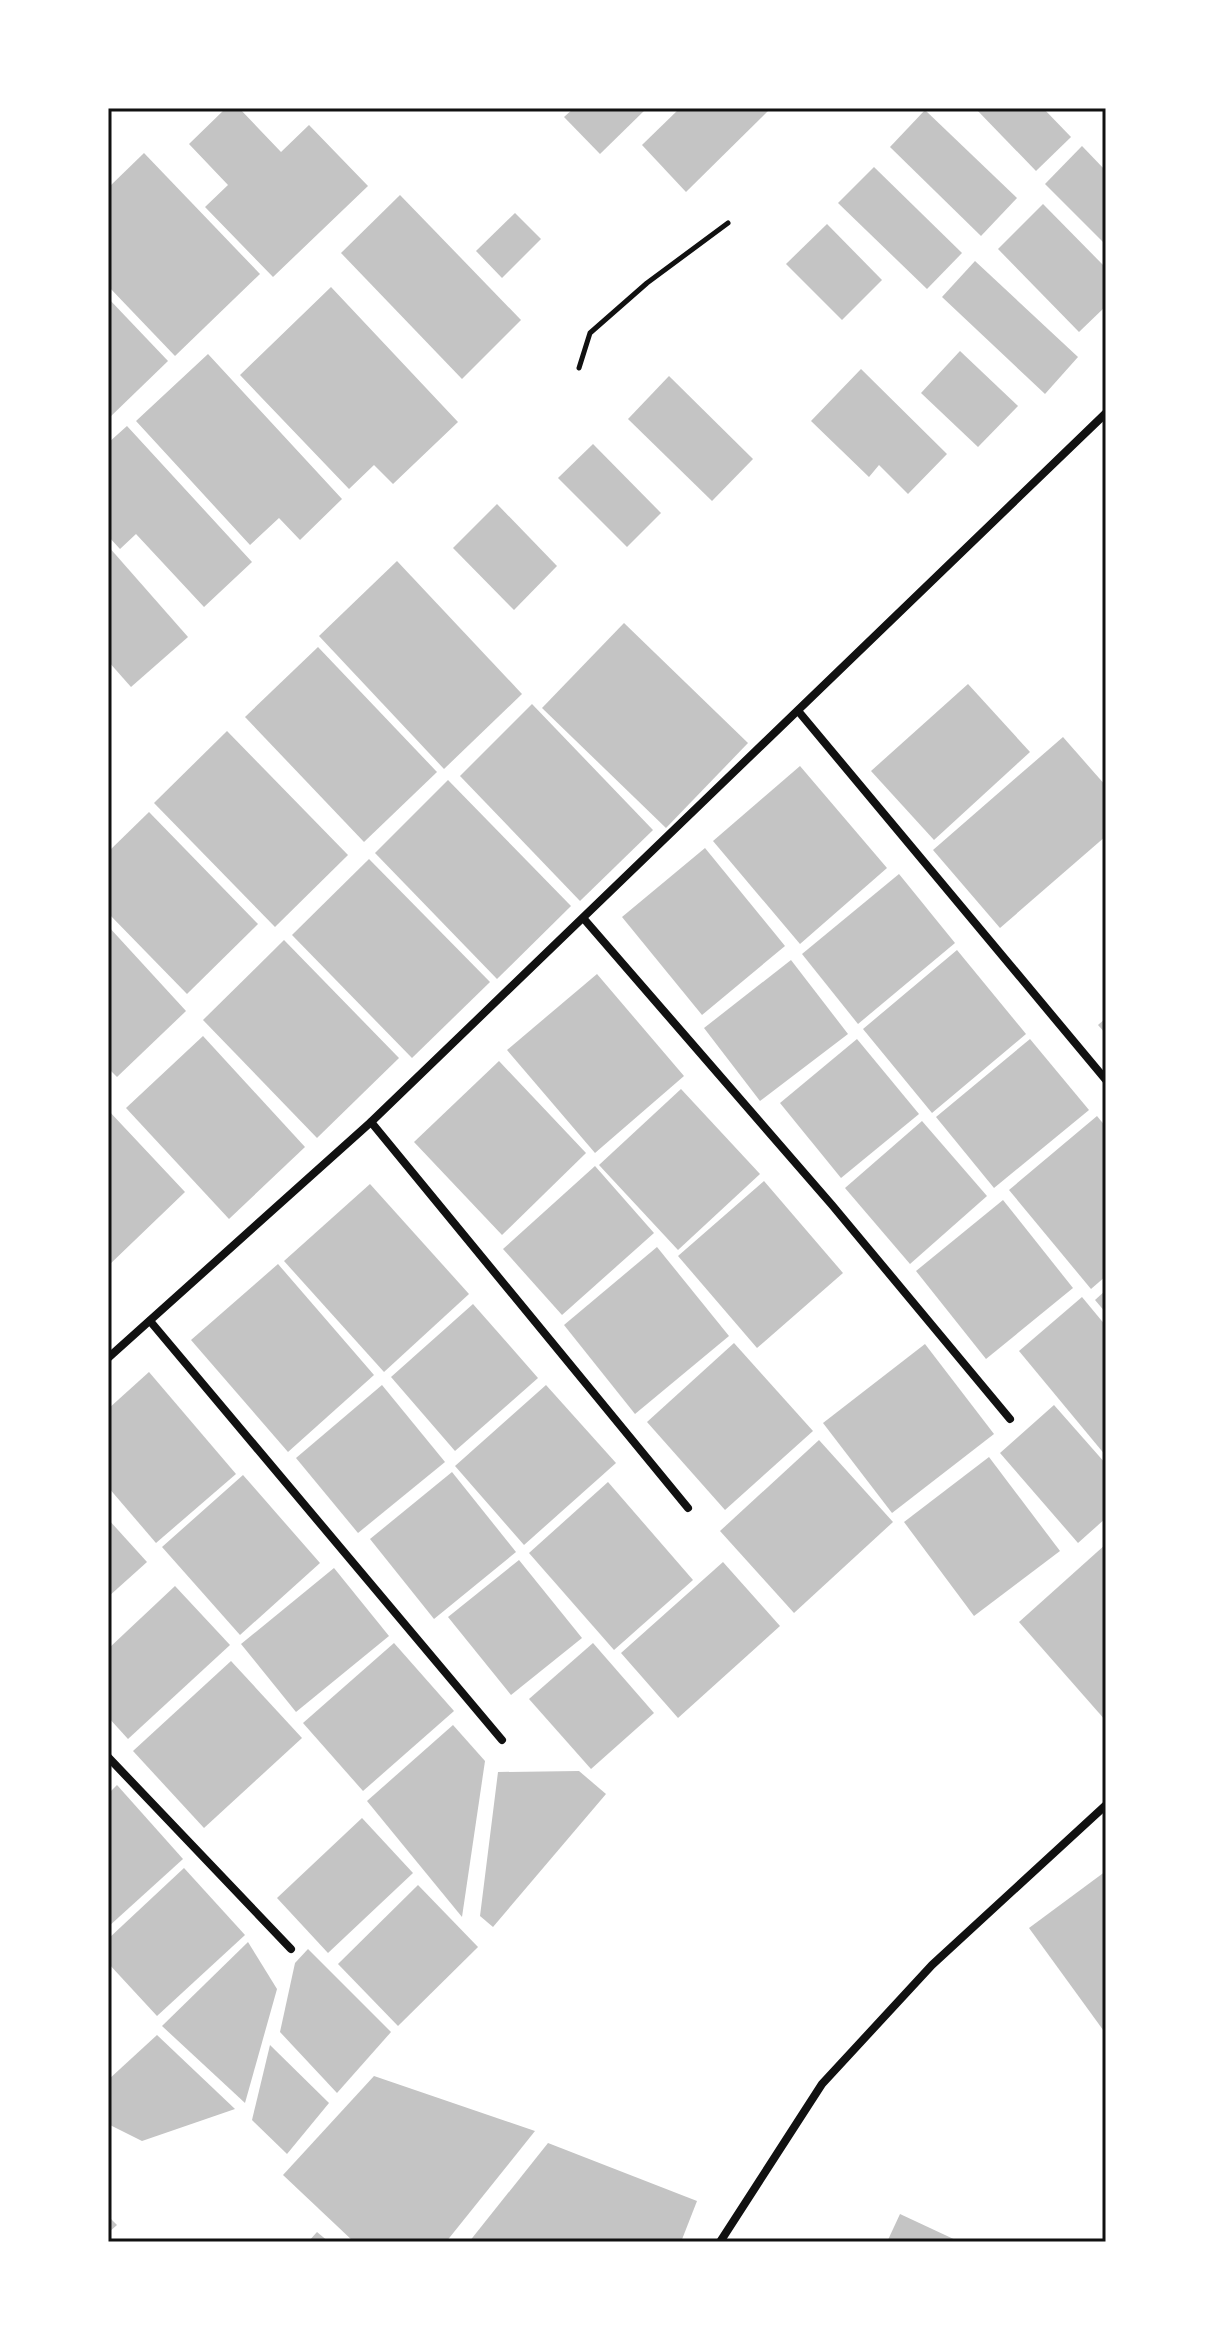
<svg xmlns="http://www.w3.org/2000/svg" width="1214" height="2350" viewBox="0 0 1214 2350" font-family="Commissioner,sans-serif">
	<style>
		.building { fill: #c4c4c4 }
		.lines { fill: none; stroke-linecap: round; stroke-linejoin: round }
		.path { stroke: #111; stroke-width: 5 }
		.minor { stroke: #111; stroke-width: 8 }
		.neatline { fill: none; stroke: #111; stroke-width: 3 }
	</style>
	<rect width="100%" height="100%" fill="#fff"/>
	<g class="building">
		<polygon points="226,108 239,108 281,152 309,125 368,186 273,277 205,207 228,185 189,144"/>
		<polygon points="574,108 647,108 600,154 564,117"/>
		<polygon points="680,108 771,108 686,192 642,145"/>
		<polygon points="975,108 1043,108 1071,137 1036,171"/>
		<polygon points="925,110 1017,198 981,236 890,147"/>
		<polygon points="1082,146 1106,171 1106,245 1045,184"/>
		<polygon points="144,153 260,274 175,356 108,286 108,188"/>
		<polygon points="874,167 962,253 927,289 838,203"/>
		<polygon points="400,195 521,320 462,379 341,253"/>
		<polygon points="1043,204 1106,268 1106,306 1079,332 998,249"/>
		<polygon points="515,213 541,239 502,278 476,251"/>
		<polygon points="827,224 882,280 842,320 786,264"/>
		<polygon points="975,261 1078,357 1045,394 942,297"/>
		<polygon points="331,287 458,422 393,484 374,465 349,489 240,375"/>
		<polygon points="108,298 168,361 108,419"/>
		<polygon points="960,351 1018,406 978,447 921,393"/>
		<polygon points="208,354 342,499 300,540 279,518 250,545 136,421"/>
		<polygon points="861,369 947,454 908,494 879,465 869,477 811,421"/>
		<polygon points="669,376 753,459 712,501 628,419"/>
		<polygon points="127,426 252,562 204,607 136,534 120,549 108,536 108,443"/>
		<polygon points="593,444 661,513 627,547 558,478"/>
		<polygon points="497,504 557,566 514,610 453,548"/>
		<polygon points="108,546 188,637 131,687 108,661"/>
		<polygon points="397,561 522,694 444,769 319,636"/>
		<polygon points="624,623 748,743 666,828 542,708"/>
		<polygon points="318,647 437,772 364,842 245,717"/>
		<polygon points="968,684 1030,752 934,840 871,771"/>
		<polygon points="532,704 653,830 580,901 460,776"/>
		<polygon points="227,731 348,855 275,927 154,803"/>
		<polygon points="1063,737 1106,786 1106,836 1000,928 933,850"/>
		<polygon points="800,766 887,868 800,944 713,841"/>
		<polygon points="448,780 571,906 497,979 375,853"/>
		<polygon points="149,812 258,924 187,994 108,913 108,852"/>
		<polygon points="705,848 785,946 702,1015 622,917"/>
		<polygon points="369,859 490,982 412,1058 292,935"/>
		<polygon points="899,874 955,943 858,1024 802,954"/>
		<polygon points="108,926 186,1011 117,1077 108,1068"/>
		<polygon points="284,940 399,1058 317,1138 203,1020"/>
		<polygon points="957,950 1026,1034 932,1113 863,1029"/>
		<polygon points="791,960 848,1034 760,1101 704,1028"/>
		<polygon points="597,974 684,1076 595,1153 507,1050"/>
		<polygon points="1106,1018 1106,1034 1098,1025"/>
		<polygon points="203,1036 305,1147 229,1219 126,1108"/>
		<polygon points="857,1039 919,1114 841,1178 780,1103"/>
		<polygon points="1030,1039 1089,1110 994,1188 936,1117"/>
		<polygon points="499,1061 586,1153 502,1235 414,1142"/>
		<polygon points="681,1089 760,1174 678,1250 599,1165"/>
		<polygon points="108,1110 185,1192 108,1266 110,1219"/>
		<polygon points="1097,1116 1106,1127 1106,1276 1091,1289 1009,1190"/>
		<polygon points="922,1121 987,1196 910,1264 845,1188"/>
		<polygon points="595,1166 654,1233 562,1315 503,1249"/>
		<polygon points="764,1181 843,1273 757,1348 678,1256"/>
		<polygon points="370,1184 469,1294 384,1372 284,1261"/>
		<polygon points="1003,1200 1073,1288 986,1359 916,1271"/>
		<polygon points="657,1247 729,1336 635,1414 564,1325"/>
		<polygon points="278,1264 374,1375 288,1452 191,1340"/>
		<polygon points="1106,1290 1106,1313 1095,1300"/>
		<polygon points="1082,1297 1106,1326 1106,1456 1019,1351"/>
		<polygon points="473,1304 538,1378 455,1451 391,1377"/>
		<polygon points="734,1343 813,1431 725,1510 647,1422"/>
		<polygon points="925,1344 994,1434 892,1513 823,1423"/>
		<polygon points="149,1372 236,1474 156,1543 108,1487 108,1409"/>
		<polygon points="382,1385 445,1462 358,1533 296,1458"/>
		<polygon points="546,1385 616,1463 524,1545 455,1466"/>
		<polygon points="1054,1405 1106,1464 1106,1518 1078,1543 1000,1453"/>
		<polygon points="819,1440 893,1522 794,1613 720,1531"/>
		<polygon points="989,1457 1060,1551 974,1616 904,1522"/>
		<polygon points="452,1472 516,1552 434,1619 370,1539"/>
		<polygon points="243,1475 320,1563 240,1635 162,1547"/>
		<polygon points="608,1482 693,1580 614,1650 529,1553"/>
		<polygon points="108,1519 147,1562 108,1597"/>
		<polygon points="1106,1544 1106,1721 1019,1622"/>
		<polygon points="519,1560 582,1638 511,1695 448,1617"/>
		<polygon points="723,1562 780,1626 678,1718 621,1653"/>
		<polygon points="334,1568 389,1636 296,1712 241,1644"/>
		<polygon points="175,1586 230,1645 128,1739 108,1717 108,1649"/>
		<polygon points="394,1643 454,1711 363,1791 303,1723"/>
		<polygon points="593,1643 654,1713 591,1769 529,1699"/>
		<polygon points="231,1661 302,1738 204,1828 133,1751"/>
		<polygon points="453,1725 485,1761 462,1917 367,1801"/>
		<polygon points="579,1771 606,1794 493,1927 480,1916 498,1772"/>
		<polygon points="117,1785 183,1859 108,1927 108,1794"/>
		<polygon points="362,1818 413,1873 328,1953 277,1898"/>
		<polygon points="184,1868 245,1935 157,2016 108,1963 108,1939"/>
		<polygon points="1106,1871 1106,2034 1029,1928"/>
		<polygon points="418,1885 478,1947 398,2026 338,1964"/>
		<polygon points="248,1942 277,1989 245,2103 162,2026"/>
		<polygon points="308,1949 391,2032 337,2093 280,2032 295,1963"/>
		<polygon points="157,2035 235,2109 142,2141 108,2124 108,2080"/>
		<polygon points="270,2045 329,2103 287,2154 252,2120"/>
		<polygon points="374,2076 535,2131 446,2242 354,2242 283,2175"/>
		<polygon points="548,2143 697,2201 681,2242 469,2242"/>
		<polygon points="900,2214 960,2242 887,2242"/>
		<polygon points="108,2216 117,2225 108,2233"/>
		<polygon points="317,2232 329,2242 308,2242"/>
	</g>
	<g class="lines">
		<polyline class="path" points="579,368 590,333 647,283 728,223"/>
		<g class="minor">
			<polyline points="799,712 1106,1080"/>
			<polyline points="584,919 832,1205 1010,1419"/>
			<polyline points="371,1122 688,1508"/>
			<polyline points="150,1321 502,1740"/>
			<polyline points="108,1358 371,1122 1106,413"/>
			<polyline points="108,1757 291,1949"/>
			<polyline points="720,2242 822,2084 932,1965 1106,1805"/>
		</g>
	</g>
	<rect width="1214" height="2350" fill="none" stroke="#ffffff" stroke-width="220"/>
	<rect x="110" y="110" width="994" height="2130" class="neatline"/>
</svg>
